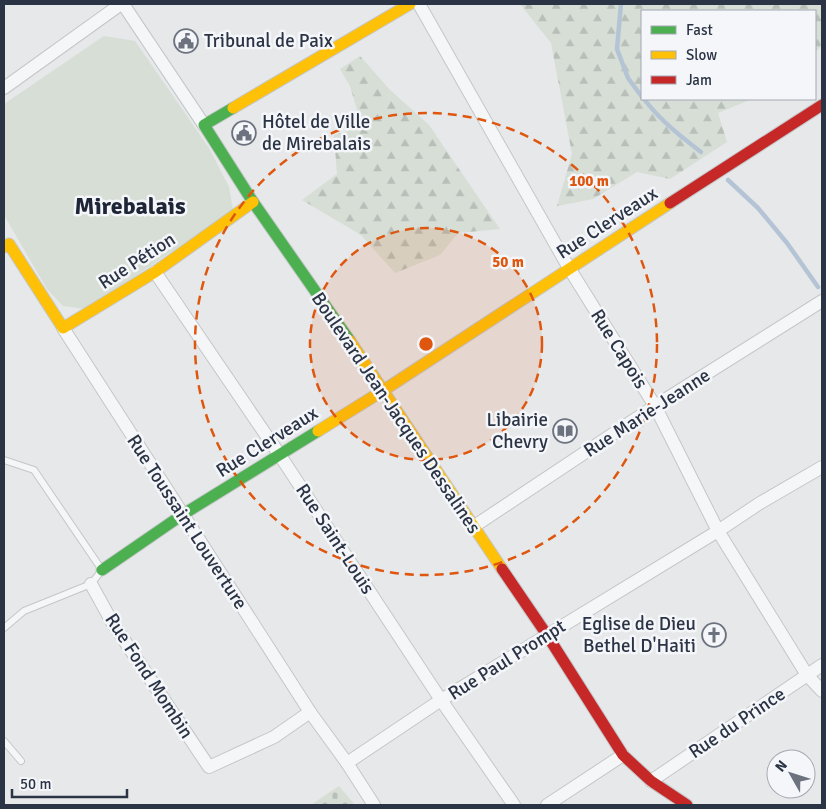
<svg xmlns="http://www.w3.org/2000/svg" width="826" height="809" viewBox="0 0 826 809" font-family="Signika,sans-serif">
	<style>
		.forest { fill: url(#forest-firs) }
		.cemetery { fill: url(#cemetery-stones) }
		.park { fill: #d6ded6 }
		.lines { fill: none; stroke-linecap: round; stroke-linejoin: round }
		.stream { stroke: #b4c4d5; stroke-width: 4.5 }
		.lane-casing { stroke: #c4c6c8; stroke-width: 8 }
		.street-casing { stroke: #c4c6c8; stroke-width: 14 }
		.fast-casing { stroke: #c4c6c8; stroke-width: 13 }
		.slow-casing { stroke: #c4c6c8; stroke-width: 13 }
		.jam-casing { stroke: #c4c6c8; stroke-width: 13 }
		.lane { stroke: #f5f6f7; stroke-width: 6 }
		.street { stroke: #f5f6f7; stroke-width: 12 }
		.fast { stroke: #4caf50; stroke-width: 11 }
		.slow { stroke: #ffc107; stroke-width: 11 }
		.jam { stroke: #c62828; stroke-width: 11 }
		.ring { fill: none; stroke: #df570f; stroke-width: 2.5; stroke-dasharray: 9 6 }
		.labels { text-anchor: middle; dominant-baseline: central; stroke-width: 5; stroke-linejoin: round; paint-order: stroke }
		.poi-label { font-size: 19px; fill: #2b3445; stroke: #f4f6f9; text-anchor: start }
		.street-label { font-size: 19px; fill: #2b3445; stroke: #f4f6f9 }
		.district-label { font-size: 24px; font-weight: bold; fill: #1d2536; stroke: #f4f6f9 }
		.centre { fill: #df570f; stroke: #f4f6f9; stroke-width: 2.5 }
		.ring-label { font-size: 15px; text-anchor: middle; font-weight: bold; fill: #df570f; stroke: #f4f6f9; stroke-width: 5; stroke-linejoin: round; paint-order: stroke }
	</style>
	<defs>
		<pattern id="forest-firs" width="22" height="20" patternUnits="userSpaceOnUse" patternTransform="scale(1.25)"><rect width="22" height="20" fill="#d6ded6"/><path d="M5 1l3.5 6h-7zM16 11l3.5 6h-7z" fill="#b8bfb9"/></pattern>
		<pattern id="cemetery-stones" width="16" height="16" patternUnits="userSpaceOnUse" patternTransform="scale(1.25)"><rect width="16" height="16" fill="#d6ded6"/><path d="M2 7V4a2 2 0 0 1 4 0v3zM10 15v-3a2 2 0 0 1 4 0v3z" fill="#b8bfb9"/></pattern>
	</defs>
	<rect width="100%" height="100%" fill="#e6e8ea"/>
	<g class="forest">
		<polygon points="520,4 822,4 822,39 820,48 815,52 815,11 642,11 642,99 752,99 718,113 727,142 670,179 637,172 593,199 557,206 572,154 551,43"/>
		<polygon points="360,56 390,90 429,125 500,229 458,233 440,255 395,273 361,235 302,200 337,174 334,135 362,127 350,86 340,69"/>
	</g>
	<polygon class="cemetery" points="339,786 355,805 311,805"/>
	<polygon class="park" points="104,36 135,41 209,148 229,187 233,210 87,309 63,306 47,289 4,215 4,104"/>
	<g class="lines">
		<g class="stream">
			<polyline points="621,4 617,49 628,78 642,97"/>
			<path d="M644,99C660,120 680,136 701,152"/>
			<polyline points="728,180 758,208 787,243 818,287"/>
		</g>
		<g class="lane-casing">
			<g id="lane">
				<polyline points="4,460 34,470 102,570 91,584 24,611 4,628"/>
				<polyline points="4,741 21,761"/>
			</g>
		</g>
		<g class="street-casing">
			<g id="street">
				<polyline points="123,4 204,125"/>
				<polyline points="419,4 569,268 655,406 718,531 807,675 822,691"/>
				<polyline points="4,88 121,4"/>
				<polyline points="155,272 279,454 441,700 514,805"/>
				<polyline points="63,328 310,712 347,763 374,805"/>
				<polyline points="473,527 655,406 822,301"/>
				<polyline points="91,584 112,622 209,767 274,737 310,712"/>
				<polyline points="347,763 441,700 718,531 760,503 822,467"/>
				<polyline points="651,781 822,665"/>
				<polyline points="547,805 623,755"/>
			</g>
		</g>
		<g class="fast-casing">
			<g id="fast">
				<polyline points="233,108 204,125 253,202 350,341"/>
				<polyline points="102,570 182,515 318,431"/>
			</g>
		</g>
		<g class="slow-casing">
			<g id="slow">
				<polyline points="233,108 410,4"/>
				<polyline points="4,247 9,244 63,328 155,272 253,202"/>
				<polyline points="350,341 502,569"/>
				<polyline points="318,431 384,390 670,203"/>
			</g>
		</g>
		<g class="jam-casing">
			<g id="jam">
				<polyline points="670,203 822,105"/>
				<polyline points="502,569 547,635 623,755 651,781 687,805"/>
			</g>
		</g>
		<use href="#lane" class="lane"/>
		<use href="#street" class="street"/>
		<use href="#fast" class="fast"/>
		<use href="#slow" class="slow"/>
		<use href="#jam" class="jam"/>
	</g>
	<circle cx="426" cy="344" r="116" fill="#df570f" fill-opacity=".12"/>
	<g class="ring">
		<circle cx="426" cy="344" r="116"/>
		<circle cx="426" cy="344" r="231"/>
	</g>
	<defs>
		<g id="civic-ring" transform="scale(1.25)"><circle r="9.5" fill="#f4f6f9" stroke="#6c737f" stroke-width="1.5"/><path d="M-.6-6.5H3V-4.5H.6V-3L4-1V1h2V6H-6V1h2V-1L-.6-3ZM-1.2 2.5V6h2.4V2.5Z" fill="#6c737f"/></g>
		<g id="library-ring" transform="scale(1.25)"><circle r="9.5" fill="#f4f6f9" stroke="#6c737f" stroke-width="1.5"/><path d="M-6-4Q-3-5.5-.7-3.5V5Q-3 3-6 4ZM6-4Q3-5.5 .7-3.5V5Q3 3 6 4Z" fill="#6c737f"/></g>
		<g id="church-ring" transform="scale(1.25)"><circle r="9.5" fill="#f4f6f9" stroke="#6c737f" stroke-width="1.5"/><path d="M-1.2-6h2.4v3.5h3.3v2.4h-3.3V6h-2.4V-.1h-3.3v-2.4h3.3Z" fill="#6c737f"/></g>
	</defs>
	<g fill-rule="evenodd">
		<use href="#civic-ring" x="186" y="41"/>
		<use href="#civic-ring" x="244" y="133"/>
		<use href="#library-ring" x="565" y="431"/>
		<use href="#church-ring" x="714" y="635"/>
	</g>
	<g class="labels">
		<g class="poi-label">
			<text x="204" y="41">Tribunal de Paix</text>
			<text x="262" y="122">Hôtel de Ville<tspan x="262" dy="22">de Mirebalais</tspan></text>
			<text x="548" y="420" text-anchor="end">Libairie<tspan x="548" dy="22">Chevry</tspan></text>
			<text x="696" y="624" text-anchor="end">Eglise de Dieu<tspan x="696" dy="22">Bethel D'Haiti</tspan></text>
		</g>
		<g class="street-label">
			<text transform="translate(607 223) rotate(-33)">Rue Clerveaux</text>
			<text transform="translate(137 261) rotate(-33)">Rue Pétion</text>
			<text transform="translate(619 349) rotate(58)">Rue Capois</text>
			<text transform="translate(396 413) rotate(56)">Boulevard Jean-Jacques Dessalines</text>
			<text transform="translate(647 413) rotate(-33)">Rue Marie-Jeanne</text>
			<text transform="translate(267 442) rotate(-32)">Rue Clerveaux</text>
			<text transform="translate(187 522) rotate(57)">Rue Toussaint Louverture</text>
			<text transform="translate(335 539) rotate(57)">Rue Saint-Louis</text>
			<text transform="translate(507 660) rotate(-32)">Rue Paul Prompt</text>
			<text transform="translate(149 676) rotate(57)">Rue Fond Mombin</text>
			<text transform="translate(737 723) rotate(-34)">Rue du Prince</text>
		</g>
		<g class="district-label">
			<text x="130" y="206">Mirebalais</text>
		</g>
	</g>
	<circle cx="426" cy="344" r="8" class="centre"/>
	<g class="ring-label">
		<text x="589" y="186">100 m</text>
		<text x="508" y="267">50 m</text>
	</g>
	<rect width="826" height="809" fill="none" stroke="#2b3445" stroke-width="10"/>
	<rect x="641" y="10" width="175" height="90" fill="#f4f6f9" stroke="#a4a8b1"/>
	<rect x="651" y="26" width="25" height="8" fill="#4caf50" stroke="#a4a8b1"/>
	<text x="686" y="35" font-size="15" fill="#2b3445">Fast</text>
	<rect x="651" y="51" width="25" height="8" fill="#ffc107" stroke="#a4a8b1"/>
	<text x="686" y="60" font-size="15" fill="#2b3445">Slow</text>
	<rect x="651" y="76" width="25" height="8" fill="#c62828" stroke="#a4a8b1"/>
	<text x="686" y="85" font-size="15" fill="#2b3445">Jam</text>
	<g transform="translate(791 774) rotate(309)"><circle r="24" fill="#f4f6f9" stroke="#a4a8b1"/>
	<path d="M0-4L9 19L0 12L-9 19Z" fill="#6c737f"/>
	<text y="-8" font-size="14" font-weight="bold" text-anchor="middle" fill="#2b3445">N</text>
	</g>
	<path d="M12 789v8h115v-8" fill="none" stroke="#2b3445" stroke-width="2.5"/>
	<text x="20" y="789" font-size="15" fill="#2b3445" stroke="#f4f6f9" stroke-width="4" paint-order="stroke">50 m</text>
</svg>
